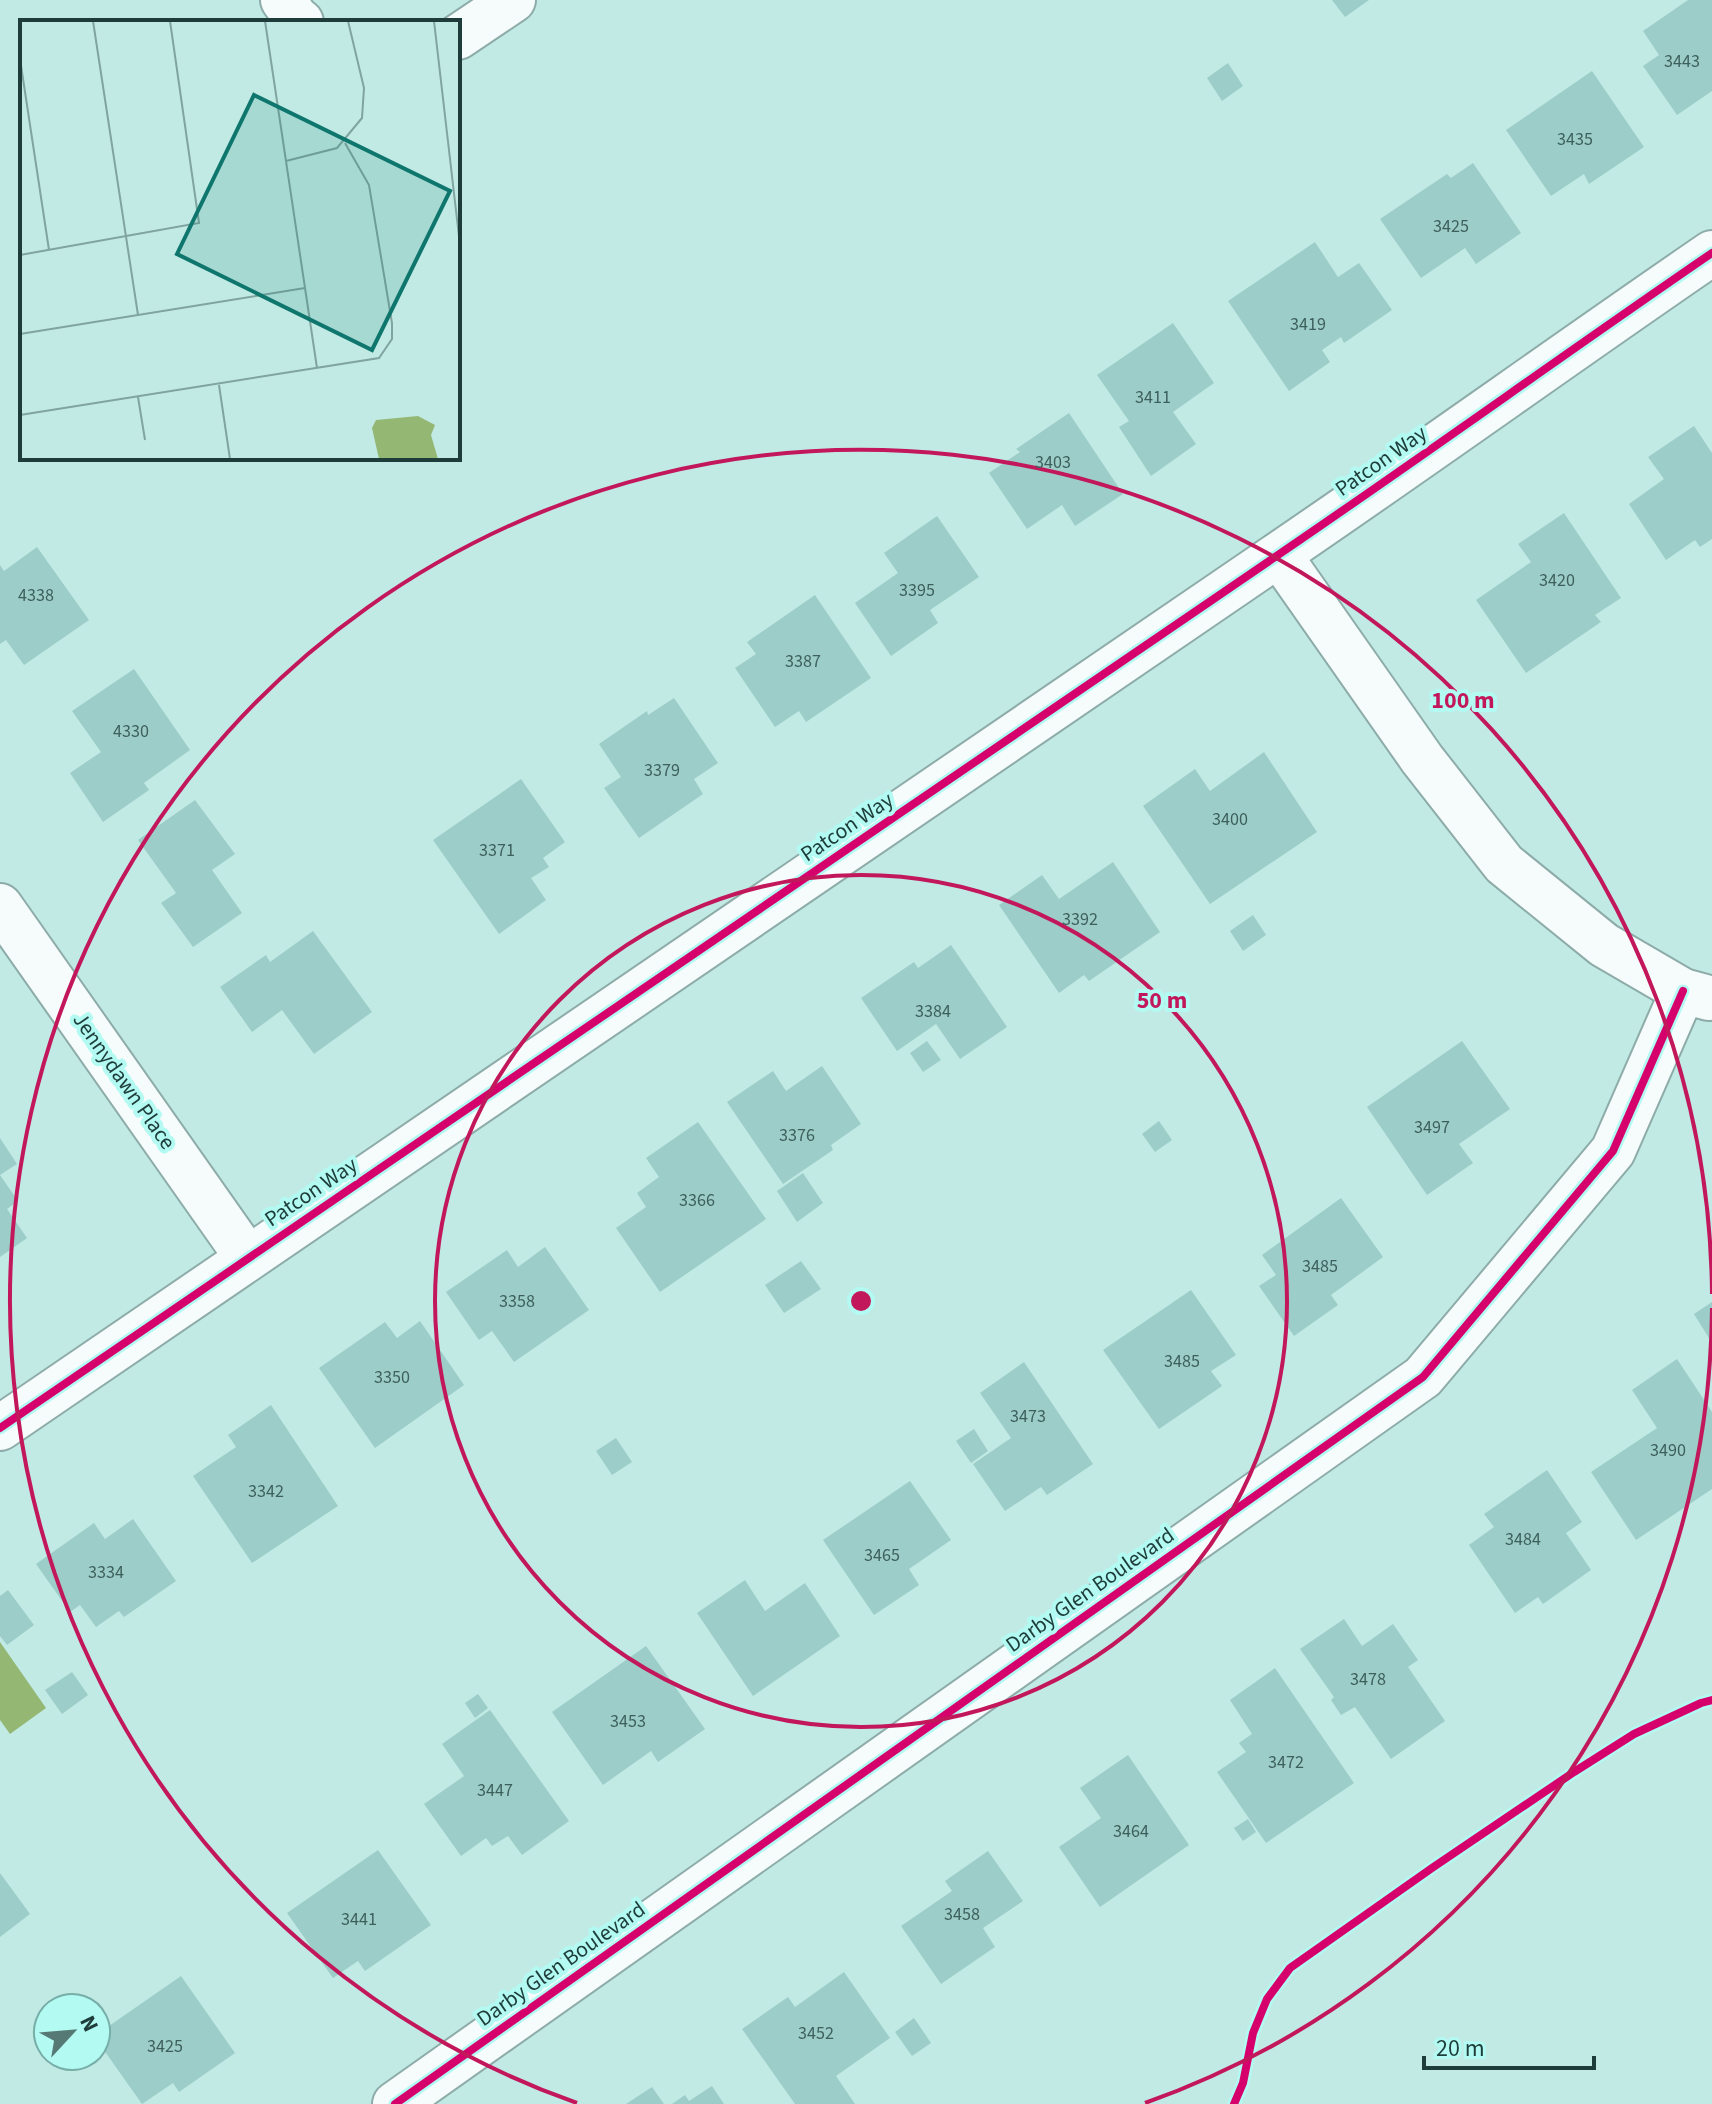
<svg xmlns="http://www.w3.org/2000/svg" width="1712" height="2104" viewBox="0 0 1712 2104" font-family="'Source Sans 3',sans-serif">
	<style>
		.water { fill: #94b874 }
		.building { fill: #9ccdc8 }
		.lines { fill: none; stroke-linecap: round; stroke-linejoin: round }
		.minor-casing { stroke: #8daca9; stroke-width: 48 }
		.minor { stroke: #f6fcfb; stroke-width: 44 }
		.cycleway-casing { stroke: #b2faf2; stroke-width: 13 }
		.cycleway { stroke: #d6006c; stroke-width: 8 }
		.ring { fill: none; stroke: #c2185b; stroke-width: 4 }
		.labels { text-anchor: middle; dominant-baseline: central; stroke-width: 8; stroke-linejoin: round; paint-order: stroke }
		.number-label { font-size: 18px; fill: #3e605d }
		.street-label { font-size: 22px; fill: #1e3c39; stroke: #b2faf2 }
		.inset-road { fill: none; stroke: #80a4a0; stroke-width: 2 }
		.view { fill: #0f766e; fill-opacity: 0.15; stroke: #0f766e; stroke-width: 4 }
		.inset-edge { fill: none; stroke: #1e3c39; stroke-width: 4 }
		.centre { fill: #c2185b; stroke: #b2faf2; stroke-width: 4 }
		.ring-label { font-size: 24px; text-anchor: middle; font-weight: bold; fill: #c2185b; stroke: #b2faf2; stroke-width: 8; stroke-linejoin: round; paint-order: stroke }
	</style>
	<rect width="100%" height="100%" fill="#c2eae5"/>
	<polygon class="water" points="0,1642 46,1708 10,1734 0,1720"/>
	<g class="building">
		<polygon points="1332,0 1369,0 1345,17"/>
		<polygon points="1688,0 1712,0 1712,91 1677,115 1643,66 1659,55 1643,31"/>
		<polygon points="1228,63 1243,86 1222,101 1207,78"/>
		<polygon points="1592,71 1644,147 1589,184 1584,174 1551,196 1506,130"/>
		<polygon points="1473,163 1521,233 1476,264 1465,248 1421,278 1380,219 1447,174 1451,178"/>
		<polygon points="1315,242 1338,277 1359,263 1392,310 1344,343 1341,337 1322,350 1330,362 1289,391 1228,301"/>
		<polygon points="1173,323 1214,383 1173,412 1196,444 1151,476 1119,427 1129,421 1097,375"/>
		<polygon points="1069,413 1123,494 1075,526 1062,505 1027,529 989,473 1020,452 1016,449"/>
		<polygon points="1694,426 1712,453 1712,539 1700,547 1695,540 1666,560 1629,504 1664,479 1648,457"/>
		<polygon points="1564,513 1621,598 1595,615 1601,622 1526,673 1476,600 1531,562 1518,544"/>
		<polygon points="937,516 979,577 930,610 938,623 891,656 855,603 898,573 884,553"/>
		<polygon points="37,547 89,620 24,665 6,640 0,644 0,565 4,571"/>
		<polygon points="815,595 871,678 806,722 799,711 775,727 735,668 756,654 747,642"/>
		<polygon points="134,669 190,750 144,783 149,790 103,822 70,773 101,752 72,711"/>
		<polygon points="674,698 718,763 694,779 703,794 639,838 604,788 621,777 599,744 647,711 648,715"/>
		<polygon points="1264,752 1317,832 1210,904 1143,806 1195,769 1210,791"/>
		<polygon points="521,779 565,842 543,858 549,867 531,878 546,900 499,934 433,840"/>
		<polygon points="195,800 235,854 212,870 242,913 193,947 161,903 176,893 138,840"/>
		<polygon points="1113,862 1160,932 1089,981 1084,975 1059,993 999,905 1042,875 1059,899"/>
		<polygon points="1253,915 1266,935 1243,951 1230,931"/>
		<polygon points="313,931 372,1012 314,1054 282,1010 252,1032 220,987 266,955 270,962"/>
		<polygon points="951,945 1007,1027 960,1059 936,1024 897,1051 861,998 914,962 918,968"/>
		<polygon points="927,1041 941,1060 923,1072 910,1053"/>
		<polygon points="1462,1041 1510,1109 1459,1144 1473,1163 1427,1195 1367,1107"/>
		<polygon points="822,1066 861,1124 831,1145 833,1150 783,1184 727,1102 773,1071 786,1091"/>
		<polygon points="1159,1121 1172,1140 1155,1152 1142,1134"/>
		<polygon points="698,1122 766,1219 660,1292 616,1228 646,1207 637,1193 659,1177 646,1158"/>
		<polygon points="0,1138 17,1164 0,1175 18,1201 7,1209 27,1238 0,1257"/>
		<polygon points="803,1173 823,1203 797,1222 777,1191"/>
		<polygon points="1341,1198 1383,1257 1331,1295 1338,1305 1294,1336 1259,1286 1276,1275 1262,1255"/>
		<polygon points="545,1247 589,1310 514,1362 492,1331 479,1340 446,1292 507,1250 518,1267"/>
		<polygon points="801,1261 821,1289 784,1313 765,1285"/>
		<polygon points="1191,1290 1236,1355 1211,1371 1222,1386 1159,1429 1103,1350"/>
		<polygon points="1712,1302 1712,1343 1694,1314"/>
		<polygon points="420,1321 464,1385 375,1448 319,1368 385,1322 397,1338"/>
		<polygon points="1677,1359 1712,1412 1712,1489 1636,1540 1591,1472 1657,1428 1632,1390"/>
		<polygon points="1024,1362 1093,1464 1047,1495 1041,1487 1005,1511 973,1464 1011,1438 980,1393"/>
		<polygon points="271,1405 338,1506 252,1563 193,1476 236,1447 228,1435"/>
		<polygon points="974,1429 988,1451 971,1463 956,1441"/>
		<polygon points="616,1438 632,1462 612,1475 596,1451"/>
		<polygon points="1547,1470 1582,1522 1566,1533 1591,1570 1543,1604 1538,1597 1515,1613 1469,1545 1494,1527 1484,1514"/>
		<polygon points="910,1481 951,1540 909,1569 919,1585 874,1615 823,1540"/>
		<polygon points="133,1519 176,1581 124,1617 119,1611 96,1627 80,1605 70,1612 36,1564 94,1523 105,1539"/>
		<polygon points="745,1580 765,1611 805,1583 840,1636 753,1696 697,1613"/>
		<polygon points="8,1590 34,1625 7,1645 0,1636 0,1596"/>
		<polygon points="1344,1619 1362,1646 1393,1624 1418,1660 1408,1667 1445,1721 1391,1759 1355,1707 1341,1715 1331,1700 1334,1697 1300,1649"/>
		<polygon points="646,1646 705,1729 658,1762 651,1751 603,1785 552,1712"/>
		<polygon points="1275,1668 1354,1783 1266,1843 1217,1772 1246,1752 1239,1743 1252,1734 1230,1700"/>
		<polygon points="72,1672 88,1695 62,1714 45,1690"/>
		<polygon points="478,1694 488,1708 475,1718 465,1703"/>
		<polygon points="490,1710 569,1821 522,1855 508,1836 492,1846 486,1838 461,1856 424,1804 464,1776 442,1744"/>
		<polygon points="1128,1755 1189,1845 1100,1907 1059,1847 1101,1818 1080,1788"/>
		<polygon points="1248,1819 1256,1832 1243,1841 1234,1828"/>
		<polygon points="378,1850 431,1925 365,1971 358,1961 333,1978 287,1913"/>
		<polygon points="988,1851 1023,1901 983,1928 995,1947 941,1984 901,1926 952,1891 945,1881"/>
		<polygon points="0,1873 30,1914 0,1937"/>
		<polygon points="844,1972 890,2038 836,2076 855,2104 795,2104 742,2029 788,1997 795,2007"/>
		<polygon points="181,1976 235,2053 179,2092 173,2083 142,2104 96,2039 96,2035"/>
		<polygon points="914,2018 931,2043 912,2056 895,2032"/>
		<polygon points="712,2086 724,2104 672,2104 685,2095 689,2101"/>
		<polygon points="652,2087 664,2104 626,2104"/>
	</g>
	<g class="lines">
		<g class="minor-casing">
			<g id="minor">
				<polyline points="283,0 296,18 301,22"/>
				<polyline points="458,37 513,0"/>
				<polyline points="1279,555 1422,759 1504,864 1604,945 1683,991 1709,998"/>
				<polyline points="0,906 247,1257"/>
				<path d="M0,1428C423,1135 851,849 1275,557C1422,457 1566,353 1712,253"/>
				<polyline points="395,2104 1423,1377 1613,1151 1683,991"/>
			</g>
		</g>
		<use href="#minor" class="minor"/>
		<g class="cycleway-casing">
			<g id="cycleway">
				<path d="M0,1428C423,1135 851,849 1275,557C1422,457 1566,353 1712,253"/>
				<polyline points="395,2104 1423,1377 1613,1151 1683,991"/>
				<polyline points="1234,2104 1243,2083 1253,2033 1267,1999 1290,1968 1432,1868 1574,1772 1634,1734 1701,1703 1712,1700"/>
			</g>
		</g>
		<use href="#cycleway" class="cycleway"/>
	</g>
	<g class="ring">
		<circle cx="861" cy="1301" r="426"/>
		<path d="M1712 1308A851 851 0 0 1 1145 2103M577 2103A851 851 0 1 1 1712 1294"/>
	</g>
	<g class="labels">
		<g class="number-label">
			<text x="1682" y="61">3443</text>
			<text x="1575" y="139">3435</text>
			<text x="1451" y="226">3425</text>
			<text x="1308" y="324">3419</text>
			<text x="1153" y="397">3411</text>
			<text x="1053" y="462">3403</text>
			<text x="1557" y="580">3420</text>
			<text x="917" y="590">3395</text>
			<text x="36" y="595">4338</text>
			<text x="803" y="661">3387</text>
			<text x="131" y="731">4330</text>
			<text x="662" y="770">3379</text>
			<text x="1230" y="819">3400</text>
			<text x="497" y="850">3371</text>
			<text x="1080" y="919">3392</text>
			<text x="933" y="1011">3384</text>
			<text x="1432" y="1127">3497</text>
			<text x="797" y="1135">3376</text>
			<text x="697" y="1200">3366</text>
			<text x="1320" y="1266">3485</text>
			<text x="517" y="1301">3358</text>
			<text x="1182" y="1361">3485</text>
			<text x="392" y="1377">3350</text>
			<text x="1028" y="1416">3473</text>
			<text x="1668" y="1450">3490</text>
			<text x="266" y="1491">3342</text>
			<text x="1523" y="1539">3484</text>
			<text x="882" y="1555">3465</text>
			<text x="106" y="1572">3334</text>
			<text x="1368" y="1679">3478</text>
			<text x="628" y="1721">3453</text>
			<text x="1286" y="1762">3472</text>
			<text x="495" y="1790">3447</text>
			<text x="1131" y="1831">3464</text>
			<text x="962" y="1914">3458</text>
			<text x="359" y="1919">3441</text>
			<text x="816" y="2033">3452</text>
			<text x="165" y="2046">3425</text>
		</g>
		<g class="street-label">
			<text transform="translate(1381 461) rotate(-35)">Patcon Way</text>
			<text transform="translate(847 827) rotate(-34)">Patcon Way</text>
			<text transform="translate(124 1081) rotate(55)">Jennydawn Place</text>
			<text transform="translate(311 1192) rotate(-34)">Patcon Way</text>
			<text transform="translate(1090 1590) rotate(-35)">Darby Glen Boulevard</text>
			<text transform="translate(561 1964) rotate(-35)">Darby Glen Boulevard</text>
		</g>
	</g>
	<g transform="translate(20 20)">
		<rect width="440" height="440" fill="#c2eae5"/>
		<path d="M398,396L415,405L411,415L418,439H359L352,408L356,400Z" fill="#94b874"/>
		<path class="inset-road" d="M73,1L118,295M245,1L297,348M414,1L440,225M0,39L29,230M266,141L317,128L342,98L344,68L328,1M0,235L179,203L150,1M0,314L285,268M199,365L210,439M118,377L125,420M0,395L359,338L372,319V303L349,165L325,123"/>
		<path class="view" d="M234,75L430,171L352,330L157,234Z"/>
		<rect width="440" height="440" class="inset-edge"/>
	</g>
	<circle cx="861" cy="1301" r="12" class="centre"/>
	<g class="ring-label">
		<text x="1463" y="708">100 m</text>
		<text x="1162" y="1008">50 m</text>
	</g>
	<g transform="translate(72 2032) rotate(64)"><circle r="38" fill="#b2faf2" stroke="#77aea8" stroke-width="2"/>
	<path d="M0-6L14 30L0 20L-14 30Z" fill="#577975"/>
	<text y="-12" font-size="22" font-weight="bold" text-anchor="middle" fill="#1e3c39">N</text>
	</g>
	<path d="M1424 2056v12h170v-12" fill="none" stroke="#1e3c39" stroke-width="4"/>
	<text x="1436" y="2056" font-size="24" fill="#1e3c39" stroke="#b2faf2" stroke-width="6" paint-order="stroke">20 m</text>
</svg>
